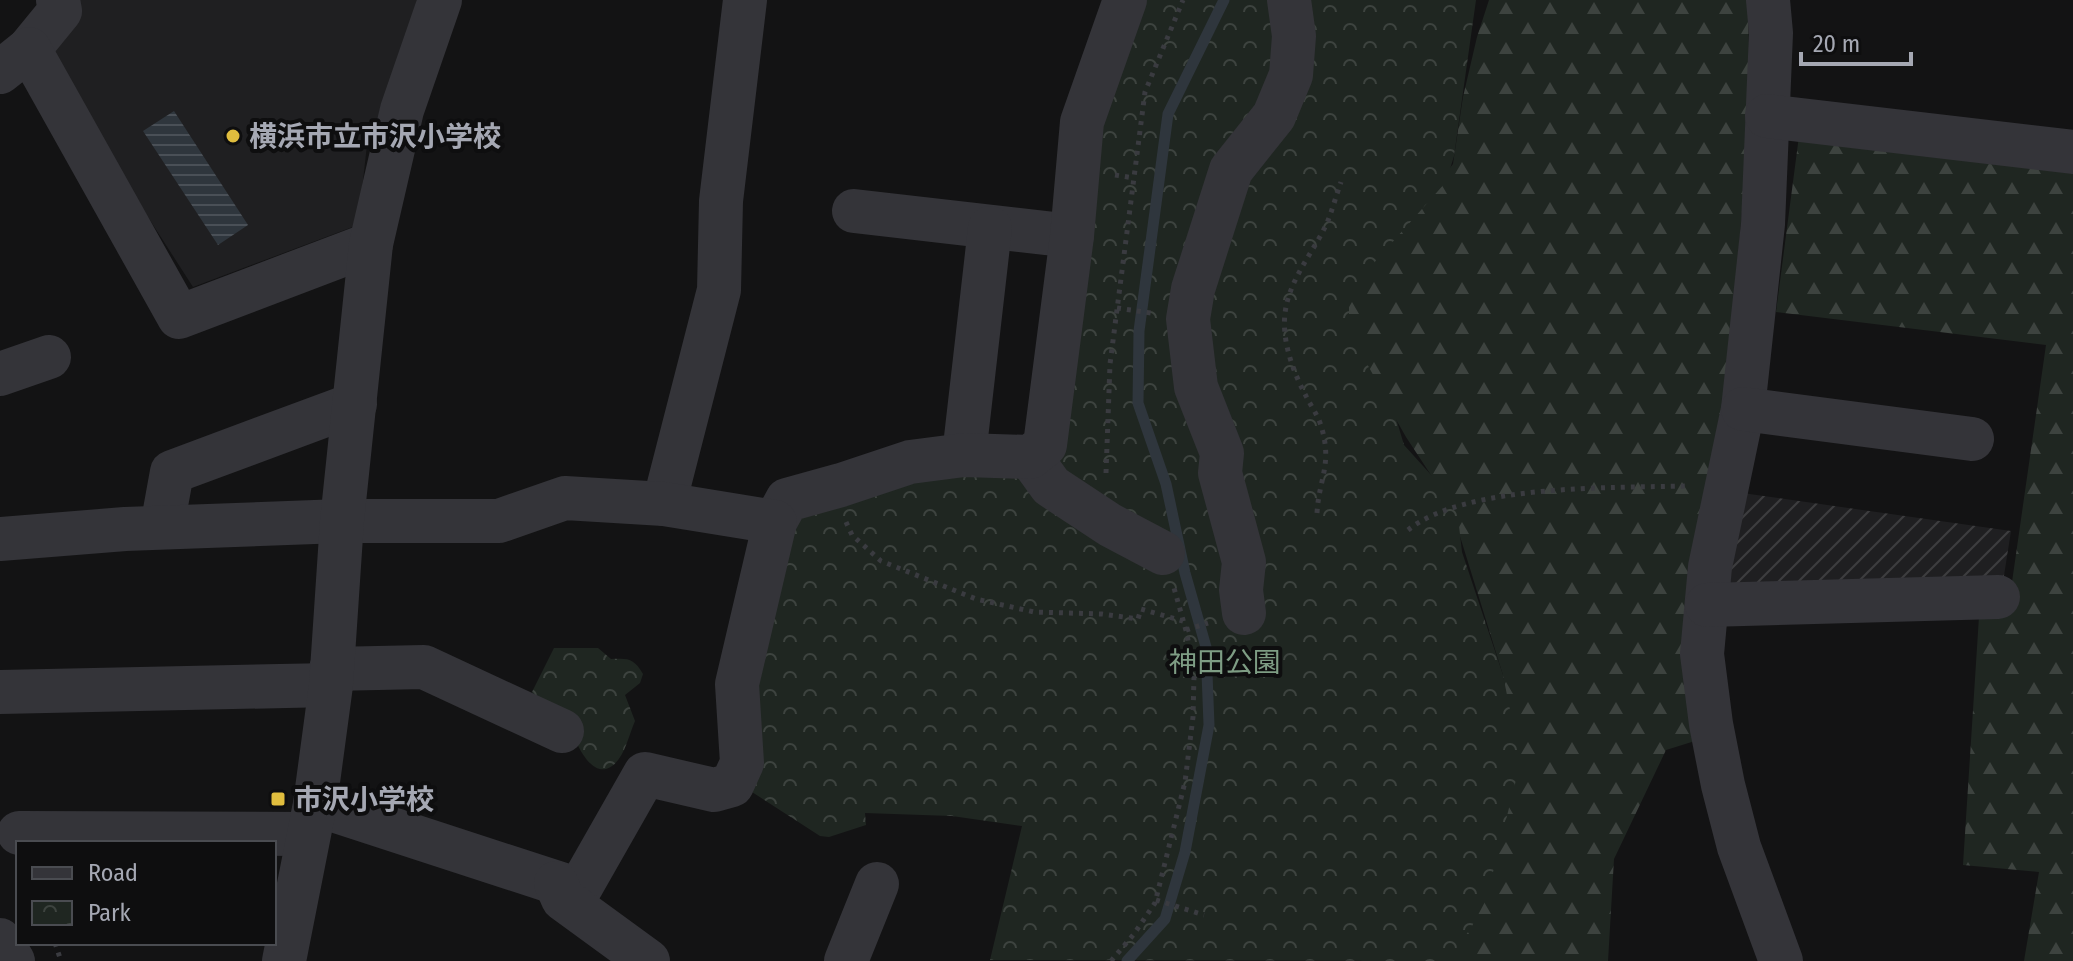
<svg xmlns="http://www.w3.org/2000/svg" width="2073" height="961" viewBox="0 0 2073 961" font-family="'Fira Sans Condensed','Noto Sans JP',sans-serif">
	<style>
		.built { fill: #1f1f21 }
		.industrial { fill: url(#industrial-furrows) }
		.forest { fill: url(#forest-firs) }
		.park { fill: url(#park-crowns) }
		.water { fill: url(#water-rules) }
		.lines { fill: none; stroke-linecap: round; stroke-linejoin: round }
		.stream { stroke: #2f363d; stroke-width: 11 }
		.path { stroke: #3a3b40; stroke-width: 5; stroke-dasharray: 4 6; stroke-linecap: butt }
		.minor { stroke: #343439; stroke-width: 44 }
		.poi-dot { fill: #e0bd3e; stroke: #0e0e0f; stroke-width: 3 }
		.labels { text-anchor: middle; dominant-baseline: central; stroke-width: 8; stroke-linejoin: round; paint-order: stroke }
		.poi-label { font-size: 28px; font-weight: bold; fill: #a5a8b3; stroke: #0e0e0f; text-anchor: start }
		.park-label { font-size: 28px; fill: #7e9d84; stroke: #0e0e0f }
	</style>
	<defs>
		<pattern id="industrial-furrows" width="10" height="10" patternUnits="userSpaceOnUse" patternTransform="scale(2)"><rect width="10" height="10" fill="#1f1f21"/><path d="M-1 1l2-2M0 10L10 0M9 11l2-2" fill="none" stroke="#3d3d3f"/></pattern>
		<pattern id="forest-firs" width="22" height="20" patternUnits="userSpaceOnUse" patternTransform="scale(2)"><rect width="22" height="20" fill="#1f2621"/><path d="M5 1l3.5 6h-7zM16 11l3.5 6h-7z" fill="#3d433f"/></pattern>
		<pattern id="park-crowns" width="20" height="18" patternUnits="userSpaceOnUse" patternTransform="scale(2)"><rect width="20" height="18" fill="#1f2621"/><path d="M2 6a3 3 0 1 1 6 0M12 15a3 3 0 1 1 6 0" fill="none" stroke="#3d433f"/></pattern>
		<pattern id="water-rules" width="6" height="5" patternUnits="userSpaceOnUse" patternTransform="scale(2)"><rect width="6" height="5" fill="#2f363d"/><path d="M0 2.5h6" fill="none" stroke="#4a5057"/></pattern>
	</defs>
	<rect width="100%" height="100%" fill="#131314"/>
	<polygon class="built" points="71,0 417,0 392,89 367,145 358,225 193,287 90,127 47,53"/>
	<polygon class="industrial" points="1742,493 2011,531 2002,588 1726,593"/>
	<g class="forest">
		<polygon points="1489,0 1748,0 1750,114 1698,740 1666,750 1614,859 1608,961 1361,961 1516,762 1503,675 1450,504 1406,437 1356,349 1342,318 1348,280 1416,212 1453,164 1463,97 1477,37"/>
		<polygon points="1799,136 2073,164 2073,961 2024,961 2039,872 1963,865 1979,617 2007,617 2046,345 1776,312"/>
	</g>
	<g class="park">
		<polygon points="1134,0 1476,0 1454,156 1446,182 1356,283 1349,297 1349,315 1359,349 1395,415 1404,445 1452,498 1458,517 1462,552 1503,675 1518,750 1518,772 1486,900 1471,928 1447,961 990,960 1022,826 952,816 865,813 866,825 829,837 820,836 752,792 749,684 801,507 916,471 1045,473 1093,122"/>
		<path d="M554,648H598L611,659C628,658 634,658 643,674L640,683L625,695L635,721C629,734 625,757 612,766C590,782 573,736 569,723L535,707L532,692Z"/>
	</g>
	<polygon class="water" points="174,111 248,225 218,245 143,131"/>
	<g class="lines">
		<polyline class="stream" points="1127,961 1165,919 1185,852 1209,725 1206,647 1185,573 1166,484 1138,403 1139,331 1168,114 1224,0"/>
		<g class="path">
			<polyline points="1115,175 1134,178"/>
			<polyline points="1117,308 1151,313"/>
			<polyline points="1106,473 1110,364 1145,92 1183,0"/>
			<path d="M1317,513C1319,479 1332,465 1322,429C1319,417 1311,406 1306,396C1292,370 1280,336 1286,307C1292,276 1314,251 1327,223C1332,211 1336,196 1341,182"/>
			<polyline points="846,522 852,535 881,561 976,599 1034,612 1102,614 1138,619 1141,609 1183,621"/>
			<path d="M1408,530C1465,484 1613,488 1686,486"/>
			<polyline points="1186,630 1208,623"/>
			<polyline points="1156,900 1204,915"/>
			<polyline points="55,943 61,961"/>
			<polyline points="1111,961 1134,934 1155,903 1185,782 1193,717 1194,676 1187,634 1174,588"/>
		</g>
		<g class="minor">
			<polyline points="1768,0 1771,33 1763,224 1743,409 1710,567 1702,654 1711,724 1723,785 1739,847 1781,961"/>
			<polyline points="29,49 60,11 58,0"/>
			<polyline points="0,72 29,49 179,317 371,244"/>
			<polyline points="1767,116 2073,152"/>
			<polyline points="854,211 1072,236"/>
			<polyline points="0,374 49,357"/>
			<polyline points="1743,409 1972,439"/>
			<polyline points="964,455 990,228"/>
			<polyline points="1030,457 1051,486 1110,525 1163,553"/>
			<polyline points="664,504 719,290 721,201 745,0"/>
			<polyline points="775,522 787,500 841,485 910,462 964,455 1030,457 1045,445 1072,236 1082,122 1125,0"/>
			<polyline points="162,527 172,472 355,404"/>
			<polyline points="0,539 125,529 342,521 499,521 565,498 664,504 775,522 737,684 742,763 732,785 714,790 645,774 579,890 315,804"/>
			<polyline points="1707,605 1998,597"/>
			<polyline points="1244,613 1241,590 1244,562 1220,473 1222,453 1196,387 1188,319 1193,289 1231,170 1274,116 1291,75 1294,36 1289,0"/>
			<polyline points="331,669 424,667 562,731"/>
			<polyline points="0,692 331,685"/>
			<polyline points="19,833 308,834"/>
			<polyline points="556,883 563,899 648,961"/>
			<polyline points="0,940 13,961"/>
			<polyline points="284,961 315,804 331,685 342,521 371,244 402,110 440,0"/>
			<polyline points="846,961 877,884"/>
		</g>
	</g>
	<g class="poi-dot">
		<circle cx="233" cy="136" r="8"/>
		<rect x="270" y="791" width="16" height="16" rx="4"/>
	</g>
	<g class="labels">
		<g class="poi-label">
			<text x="249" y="136">横浜市立市沢小学校</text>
			<text x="294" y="799">市沢小学校</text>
		</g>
		<g class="park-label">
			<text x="1225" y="662">神田公園</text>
		</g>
	</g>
	<rect x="16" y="841" width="260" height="104" fill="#0e0e0f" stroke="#4a4c51" stroke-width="2"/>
	<rect x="32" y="867" width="40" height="12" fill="#343439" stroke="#4a4c51" stroke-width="2"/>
	<text x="88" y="881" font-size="24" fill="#a5a8b3">Road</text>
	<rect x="32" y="901" width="40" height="24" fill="url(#park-crowns)" stroke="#4a4c51" stroke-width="2"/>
	<text x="88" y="921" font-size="24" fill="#a5a8b3">Park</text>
	<path d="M1801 52v12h110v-12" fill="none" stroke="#a5a8b3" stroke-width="4"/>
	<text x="1813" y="52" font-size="24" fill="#a5a8b3" stroke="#0e0e0f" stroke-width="6" paint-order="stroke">20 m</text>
</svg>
